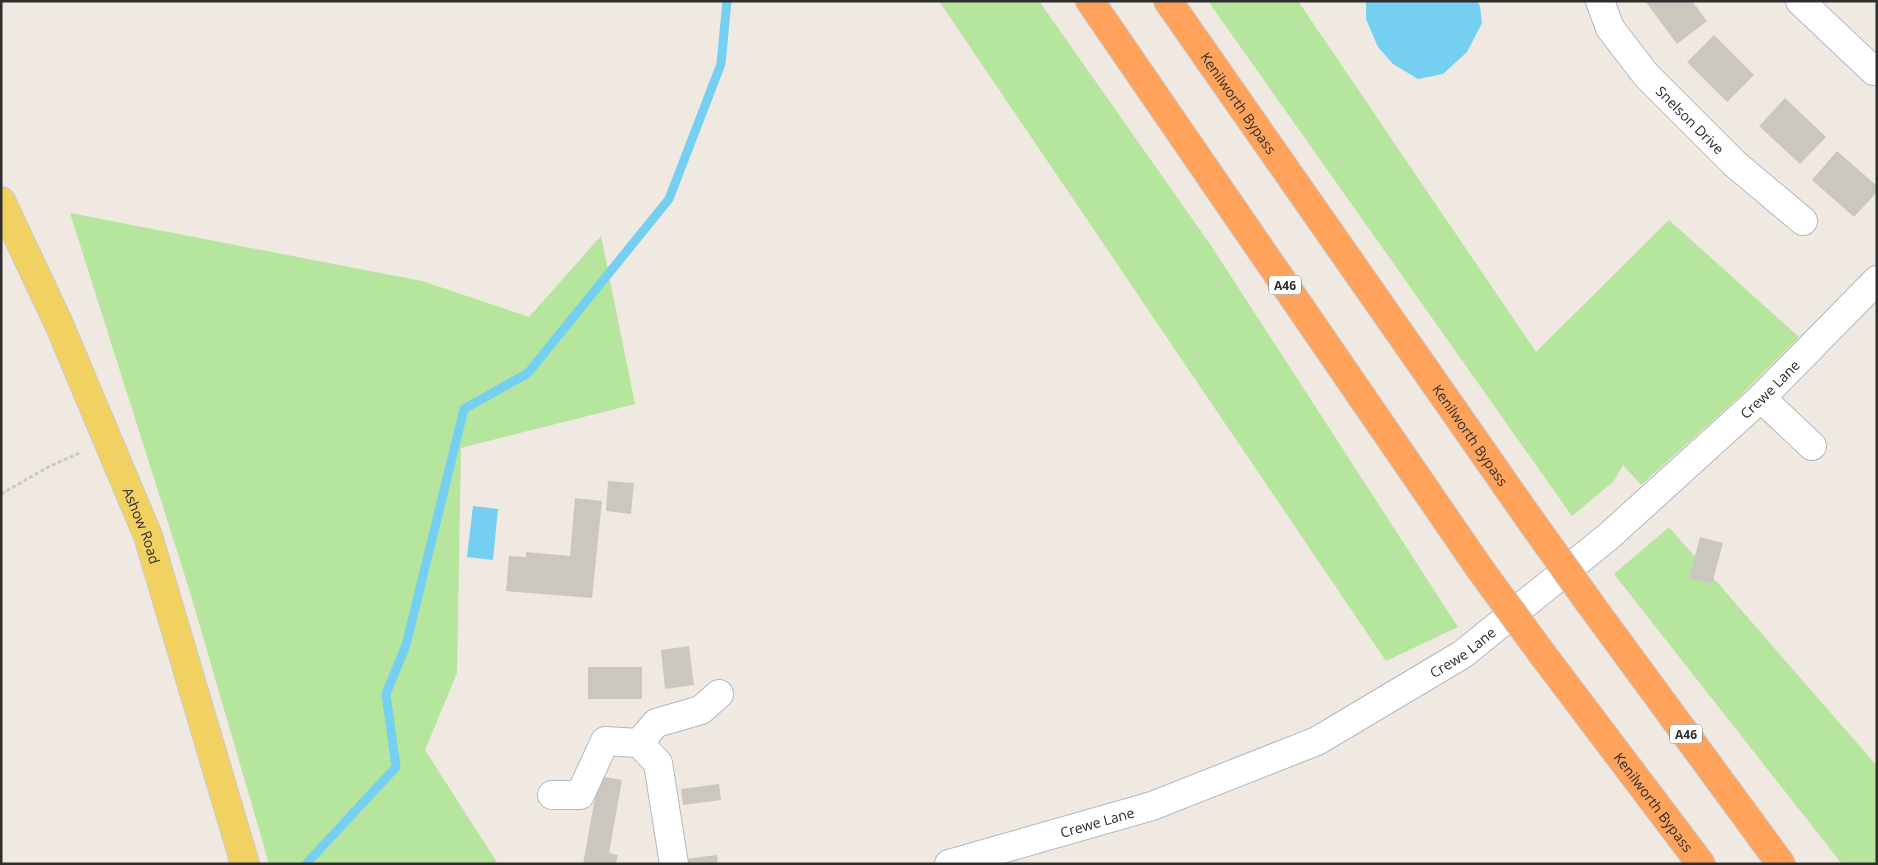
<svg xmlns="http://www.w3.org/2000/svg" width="1878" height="865" viewBox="0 0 1878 865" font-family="'Open Sans',sans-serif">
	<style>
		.green { fill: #b6e59e }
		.water { fill: #75cff0 }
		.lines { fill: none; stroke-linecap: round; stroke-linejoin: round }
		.stream { stroke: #75cff0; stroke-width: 9 }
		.building { fill: #cbc7bf }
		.minor-casing { stroke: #b4b7c1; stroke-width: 30 }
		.major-casing { stroke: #c9c9c9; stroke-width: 30 }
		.highway-casing { stroke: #c9c9c9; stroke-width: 30 }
		.path { stroke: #c9c9c9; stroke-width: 3; stroke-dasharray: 4 2.5; stroke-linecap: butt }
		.minor { stroke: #fff; stroke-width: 28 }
		.major { stroke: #f2d163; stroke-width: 28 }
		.highway { stroke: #ffa35c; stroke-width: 28 }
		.highway-bridge-casing { stroke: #c9c9c9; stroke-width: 30; stroke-linecap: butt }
		.highway-bridge { stroke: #ffa35c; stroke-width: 28 }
		.labels { text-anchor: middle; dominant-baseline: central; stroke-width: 5; stroke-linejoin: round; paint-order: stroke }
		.shield { fill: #fff; stroke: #6d6d6d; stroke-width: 1 }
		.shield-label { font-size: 12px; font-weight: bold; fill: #2e2e2e }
		.street-label { font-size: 14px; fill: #2e2e2e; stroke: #fff }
	</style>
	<rect width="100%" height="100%" fill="#efe9e1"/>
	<g class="green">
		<polygon points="939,1 1039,1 1212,247 1458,627 1386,661"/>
		<polygon points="1208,1 1298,1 1536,352 1669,220 1799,337 1738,398 1641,485 1623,465 1614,481 1572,516"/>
		<polygon points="70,213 422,281 529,317 601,236 635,404 461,448 457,673 425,750 498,864 269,864 190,592"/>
		<polygon points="1669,527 1877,766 1877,864 1842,864 1614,574"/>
	</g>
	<g class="water">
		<polygon points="1366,1 1477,1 1480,6 1482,23 1467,52 1443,74 1418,79 1393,64 1378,47 1366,19"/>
		<polygon points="473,506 498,509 493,560 467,557"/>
	</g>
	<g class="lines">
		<polyline class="stream" points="306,864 396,767 386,694 406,645 464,409 528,373 669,199 721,64 727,1"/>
	</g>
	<g class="building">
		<polygon points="1645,1 1692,1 1707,21 1677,44"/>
		<polygon points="1714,35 1754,75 1727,102 1687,62"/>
		<polygon points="1785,98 1826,137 1800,164 1759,126"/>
		<polygon points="1837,151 1877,186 1877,192 1854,217 1812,180"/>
		<polygon points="608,481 634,483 631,514 606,511"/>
		<polygon points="575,498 602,501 592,598 506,591 509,556 526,557 526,552 570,556"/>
		<polygon points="1700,537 1723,543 1712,584 1689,578"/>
		<polygon points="689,646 694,685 665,689 661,650"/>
		<rect x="588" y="667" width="54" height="32"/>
		<polygon points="599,776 622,780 609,853 618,855 616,864 583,864"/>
		<polygon points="719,784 721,800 683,805 681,789"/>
		<polygon points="717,855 718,864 686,864 685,859"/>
	</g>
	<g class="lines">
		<g class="minor-casing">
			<g id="minor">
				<path id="s1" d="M1600,1L1610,28L1646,75L1735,164L1803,221"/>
				<polyline points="1800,1 1874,71 1877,68"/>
				<polyline points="1761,398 1812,446"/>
				<polyline points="639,743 656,723 701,710 719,694"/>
				<polyline points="552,795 580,795 605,741 639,743 658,763 674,864"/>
				<path id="s2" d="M949,864L1152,806L1317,741L1463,654L1609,536L1761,398L1877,280"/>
			</g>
		</g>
		<g class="major-casing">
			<g id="major">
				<path id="s3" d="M1,201L58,322L148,536L245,864"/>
			</g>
		</g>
		<g class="highway-casing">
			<g id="highway">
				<polyline points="1090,1 1480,569"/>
				<path id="s4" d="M1168,1L1531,521"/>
				<polyline points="1591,605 1781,864"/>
				<path id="s5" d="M1543,655L1701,864"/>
			</g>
		</g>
		<polyline class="path" points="1,494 50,466 82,452"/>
		<use href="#minor" class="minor"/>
		<use href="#major" class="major"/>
		<use href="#highway" class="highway"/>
		<g class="highway-bridge-casing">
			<g id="highway-bridge">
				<polyline points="1531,521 1591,605"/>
				<polyline points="1480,569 1543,655"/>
			</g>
		</g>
		<use href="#highway-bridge" class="highway-bridge"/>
	</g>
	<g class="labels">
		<g class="shield">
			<rect x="1269" y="275.5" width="32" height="19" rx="4"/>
			<rect x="1670" y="724.5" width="32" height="19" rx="4"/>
		</g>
		<g class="shield-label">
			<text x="1285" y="285">A46</text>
			<text x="1686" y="734">A46</text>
		</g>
		<g class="street-label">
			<text stroke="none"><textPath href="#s4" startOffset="124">Kenilworth Bypass</textPath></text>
			<text stroke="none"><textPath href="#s1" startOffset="151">Snelson Drive</textPath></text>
			<text stroke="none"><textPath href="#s2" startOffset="964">Crewe Lane</textPath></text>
			<text stroke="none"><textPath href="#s4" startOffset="529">Kenilworth Bypass</textPath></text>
			<text stroke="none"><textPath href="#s3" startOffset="354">Ashow Road</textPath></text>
			<text stroke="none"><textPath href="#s2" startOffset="559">Crewe Lane</textPath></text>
			<text stroke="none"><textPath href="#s5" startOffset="184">Kenilworth Bypass</textPath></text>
			<text stroke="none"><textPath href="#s2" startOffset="154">Crewe Lane</textPath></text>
		</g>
	</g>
	<rect width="1878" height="865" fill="none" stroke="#2e2e2e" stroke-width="5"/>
</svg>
